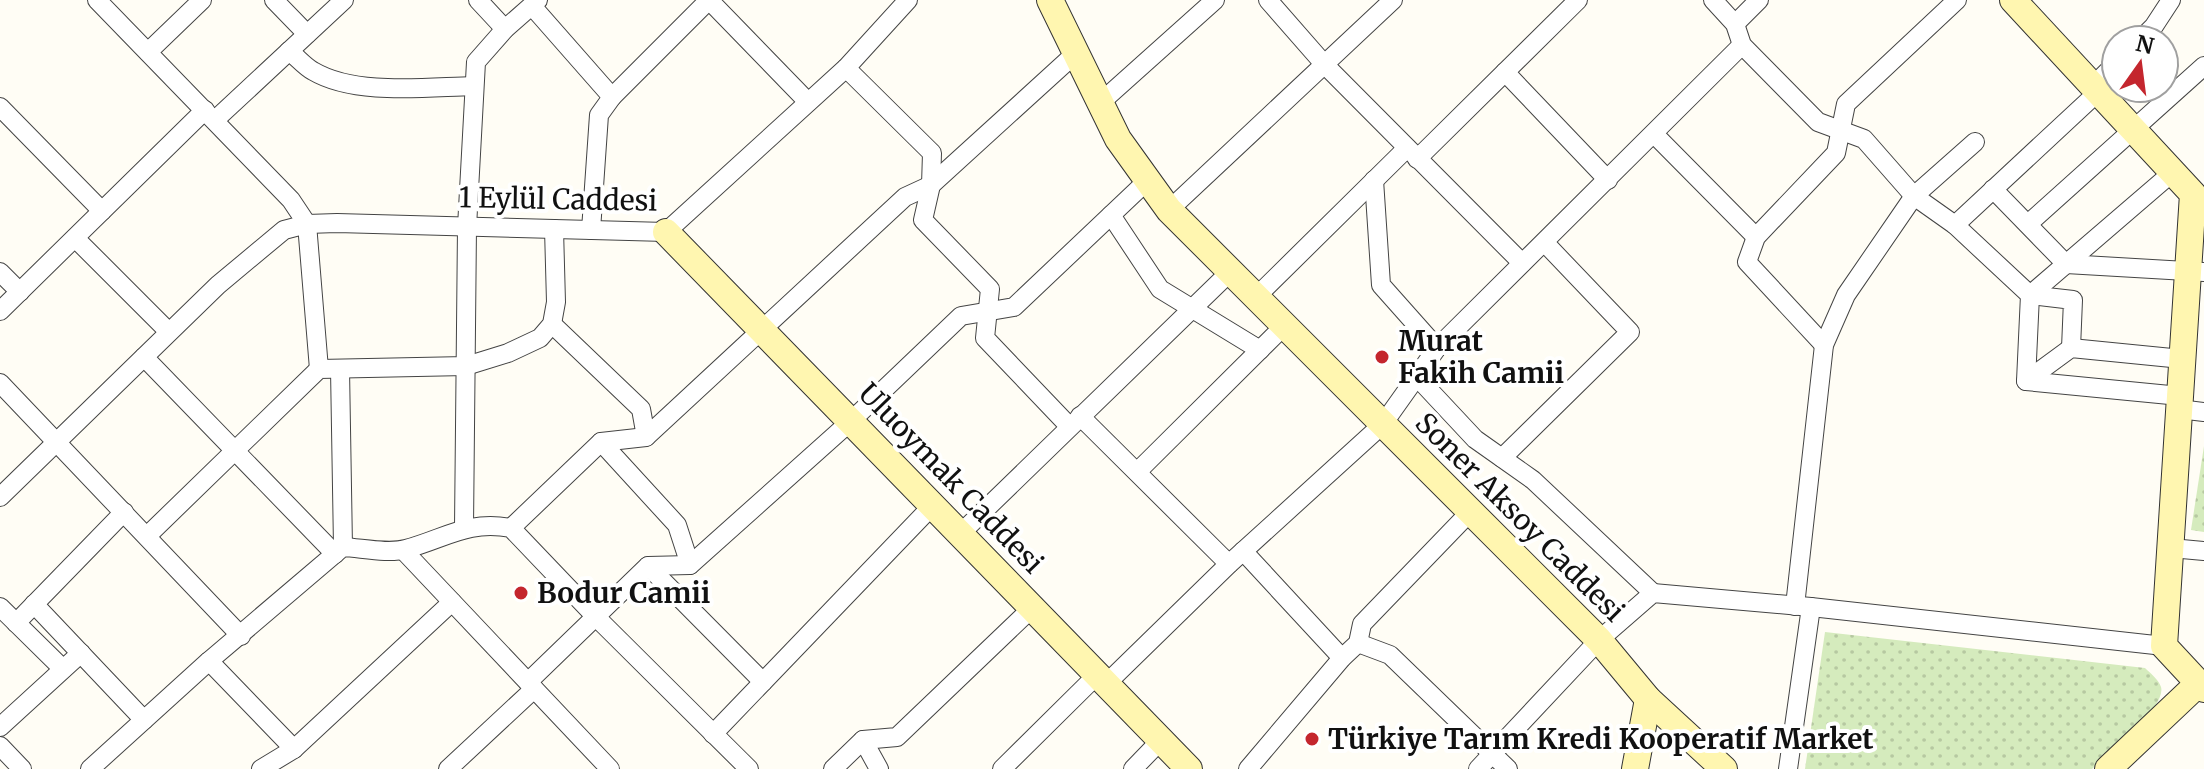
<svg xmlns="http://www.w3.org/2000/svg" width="2204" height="769" viewBox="0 0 2204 769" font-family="Merriweather,serif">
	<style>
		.park { fill: url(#park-dots) }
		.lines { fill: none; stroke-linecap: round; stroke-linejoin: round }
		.street-casing { stroke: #444; stroke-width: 20 }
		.secondary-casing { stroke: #333; stroke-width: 28 }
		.street { stroke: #fff; stroke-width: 18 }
		.secondary { stroke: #fff6b0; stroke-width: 26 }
		.poi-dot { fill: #c4262e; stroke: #fff; stroke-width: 3 }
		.labels { text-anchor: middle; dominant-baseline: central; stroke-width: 8; stroke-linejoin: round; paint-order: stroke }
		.street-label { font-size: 28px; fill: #111; stroke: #fff }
		.poi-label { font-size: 28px; font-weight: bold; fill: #111; stroke: #fff; text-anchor: start }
	</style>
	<defs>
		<pattern id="park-dots" width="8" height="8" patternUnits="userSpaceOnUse" patternTransform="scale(2)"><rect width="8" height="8" fill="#d5ebbd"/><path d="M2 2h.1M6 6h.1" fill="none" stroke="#b6c8a1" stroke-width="1.8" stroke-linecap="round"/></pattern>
	</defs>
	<rect width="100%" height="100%" fill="#fffdf5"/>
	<g class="park">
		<polygon points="2204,446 2204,532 2191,530"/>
		<path d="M1825,632L2145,668C2150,673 2159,680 2161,687C2167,707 2107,755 2092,769H1805Z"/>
	</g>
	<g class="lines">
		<g class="street-casing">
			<g id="street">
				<polyline points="97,0 291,200 307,224 319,369"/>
				<polyline points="274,0 307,34"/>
				<polyline points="478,0 505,29"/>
				<polyline points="709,0 808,102"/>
				<polyline points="1268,0 1324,64 1522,263"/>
				<polyline points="1713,0 1735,24 1742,45 1818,122 1864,139 1914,196 1955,225 2030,295 2026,381 2180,396"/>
				<polyline points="532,6 612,97 599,115 591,230"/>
				<polyline points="1735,24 1759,0"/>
				<polyline points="2140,40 2154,26 2171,0"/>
				<path d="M289,51C297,57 304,66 313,71C355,96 426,87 474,86"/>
				<polyline points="148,52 202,0"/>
				<polyline points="846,68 932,153 931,185 923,220 990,289 985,338 1069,426"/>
				<polyline points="1505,72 1608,180"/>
				<polyline points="2092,87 2116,63"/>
				<polyline points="612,97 709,0"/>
				<polyline points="1100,103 1215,0"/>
				<polyline points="0,107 102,211"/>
				<polyline points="215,120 344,0"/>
				<polyline points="1654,134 1756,237"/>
				<polyline points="1417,159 1578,0"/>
				<polyline points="1374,180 1381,285 1437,348"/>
				<polyline points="1993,189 2066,264 2204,272"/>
				<polyline points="1169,210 1393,0"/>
				<polyline points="1111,215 1160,289 1260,350"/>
				<polyline points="2028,224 2204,66"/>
				<polyline points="1955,225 2098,92"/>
				<polyline points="75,238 169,332"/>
				<polyline points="0,272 20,292"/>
				<polyline points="2030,295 2173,172"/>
				<polyline points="2030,295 2073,300 2071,348"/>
				<polyline points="1256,297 1407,148"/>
				<polyline points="0,311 205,110"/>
				<polyline points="552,324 641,409 646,437"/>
				<polyline points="1824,345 1747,262 1756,237 1836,153 1846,104 1957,0"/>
				<polyline points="144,357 335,554"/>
				<polyline points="340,369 343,547"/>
				<polyline points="1417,377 1475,439 1533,480 1653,593"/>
				<polyline points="2026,381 2071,348 2182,359"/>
				<polyline points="0,383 241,636"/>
				<polyline points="2179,409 2204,412"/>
				<polyline points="1080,416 1229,564"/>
				<polyline points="601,442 677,525 690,565"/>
				<polyline points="1502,458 1630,332 1545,243"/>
				<polyline points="1137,472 1285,325"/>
				<polyline points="0,497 218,285 284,230 307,224 337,223 666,232 846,68 908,0"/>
				<polyline points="464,527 467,227 476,62 505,29 538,0"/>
				<polyline points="511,528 601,442 646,437 905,197 931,185 1076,53"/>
				<polyline points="960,534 1231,271"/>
				<polyline points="147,536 319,369 466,366 508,353 540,338 552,324 556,302 554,229"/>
				<polyline points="2171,548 2204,551"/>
				<polyline points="403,550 610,769"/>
				<polyline points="1243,551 1342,658"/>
				<polyline points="648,566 763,682"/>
				<polyline points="34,604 144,720"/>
				<polyline points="1795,606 1824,345 1846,295 1914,196 1975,142"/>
				<polyline points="0,607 63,669"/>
				<polyline points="16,623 124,512"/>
				<polyline points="1358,643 1390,655 1508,769"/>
				<polyline points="209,661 294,749"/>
				<polyline points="528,682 648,566 690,565 851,421 961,316 1014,307 1148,180"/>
				<polyline points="1106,684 1229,564 1383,424 1437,348 1742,45"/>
				<polyline points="0,727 81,653"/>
				<polyline points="713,734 933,505"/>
				<polyline points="863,740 879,769"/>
				<polyline points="0,746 22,769"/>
				<path d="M90,769L209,661L343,547C362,548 388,554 406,549C446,538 468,520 511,528L596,617L749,769"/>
				<polyline points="261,769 294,749 452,602"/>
				<polyline points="448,769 534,689"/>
				<polyline points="833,769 863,740 897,737 1032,608"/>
				<polyline points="1002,769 1097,675"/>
				<polyline points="1133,769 1161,740"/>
				<polyline points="1248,769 1342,658 1358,643 1362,624 1471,511"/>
				<polyline points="1478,769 1599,640 1653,593 1811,607 2164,646"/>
				<polyline points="1788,769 1811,607"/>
			</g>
		</g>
		<g class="secondary-casing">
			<g id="secondary">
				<polyline points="1050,0 1118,139 1169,210 1599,640 1648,699 1724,769"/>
				<polyline points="2013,0 2193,194 2164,646 2204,689"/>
				<polyline points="666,232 1189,769"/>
				<polyline points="1635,769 1648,699"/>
				<polyline points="2108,769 2199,683"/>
			</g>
		</g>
		<use href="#street" class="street"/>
		<use href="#secondary" class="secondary"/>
	</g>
	<g class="poi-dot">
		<circle cx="1382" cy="357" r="8"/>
		<circle cx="521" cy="593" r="8"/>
		<circle cx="1312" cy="739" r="8"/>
	</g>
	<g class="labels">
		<g class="street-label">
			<text transform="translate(558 199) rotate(1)">1 Eylül Caddesi</text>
			<text transform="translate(951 478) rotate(46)">Uluoymak Caddesi</text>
			<text transform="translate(1520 517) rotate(45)">Soner Aksoy Caddesi</text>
		</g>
		<g class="poi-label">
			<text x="1398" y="341">Murat<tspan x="1398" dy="32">Fakih Camii</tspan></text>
			<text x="537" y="593">Bodur Camii</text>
			<text x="1328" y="739">Türkiye Tarım Kredi Kooperatif Market</text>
		</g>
	</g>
	<g transform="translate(2140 64) rotate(14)"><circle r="38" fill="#ffffff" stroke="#a0a0a0" stroke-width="2"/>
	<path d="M0-6L14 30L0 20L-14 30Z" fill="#c4262e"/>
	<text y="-12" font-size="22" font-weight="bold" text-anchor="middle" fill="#111111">N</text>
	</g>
</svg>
